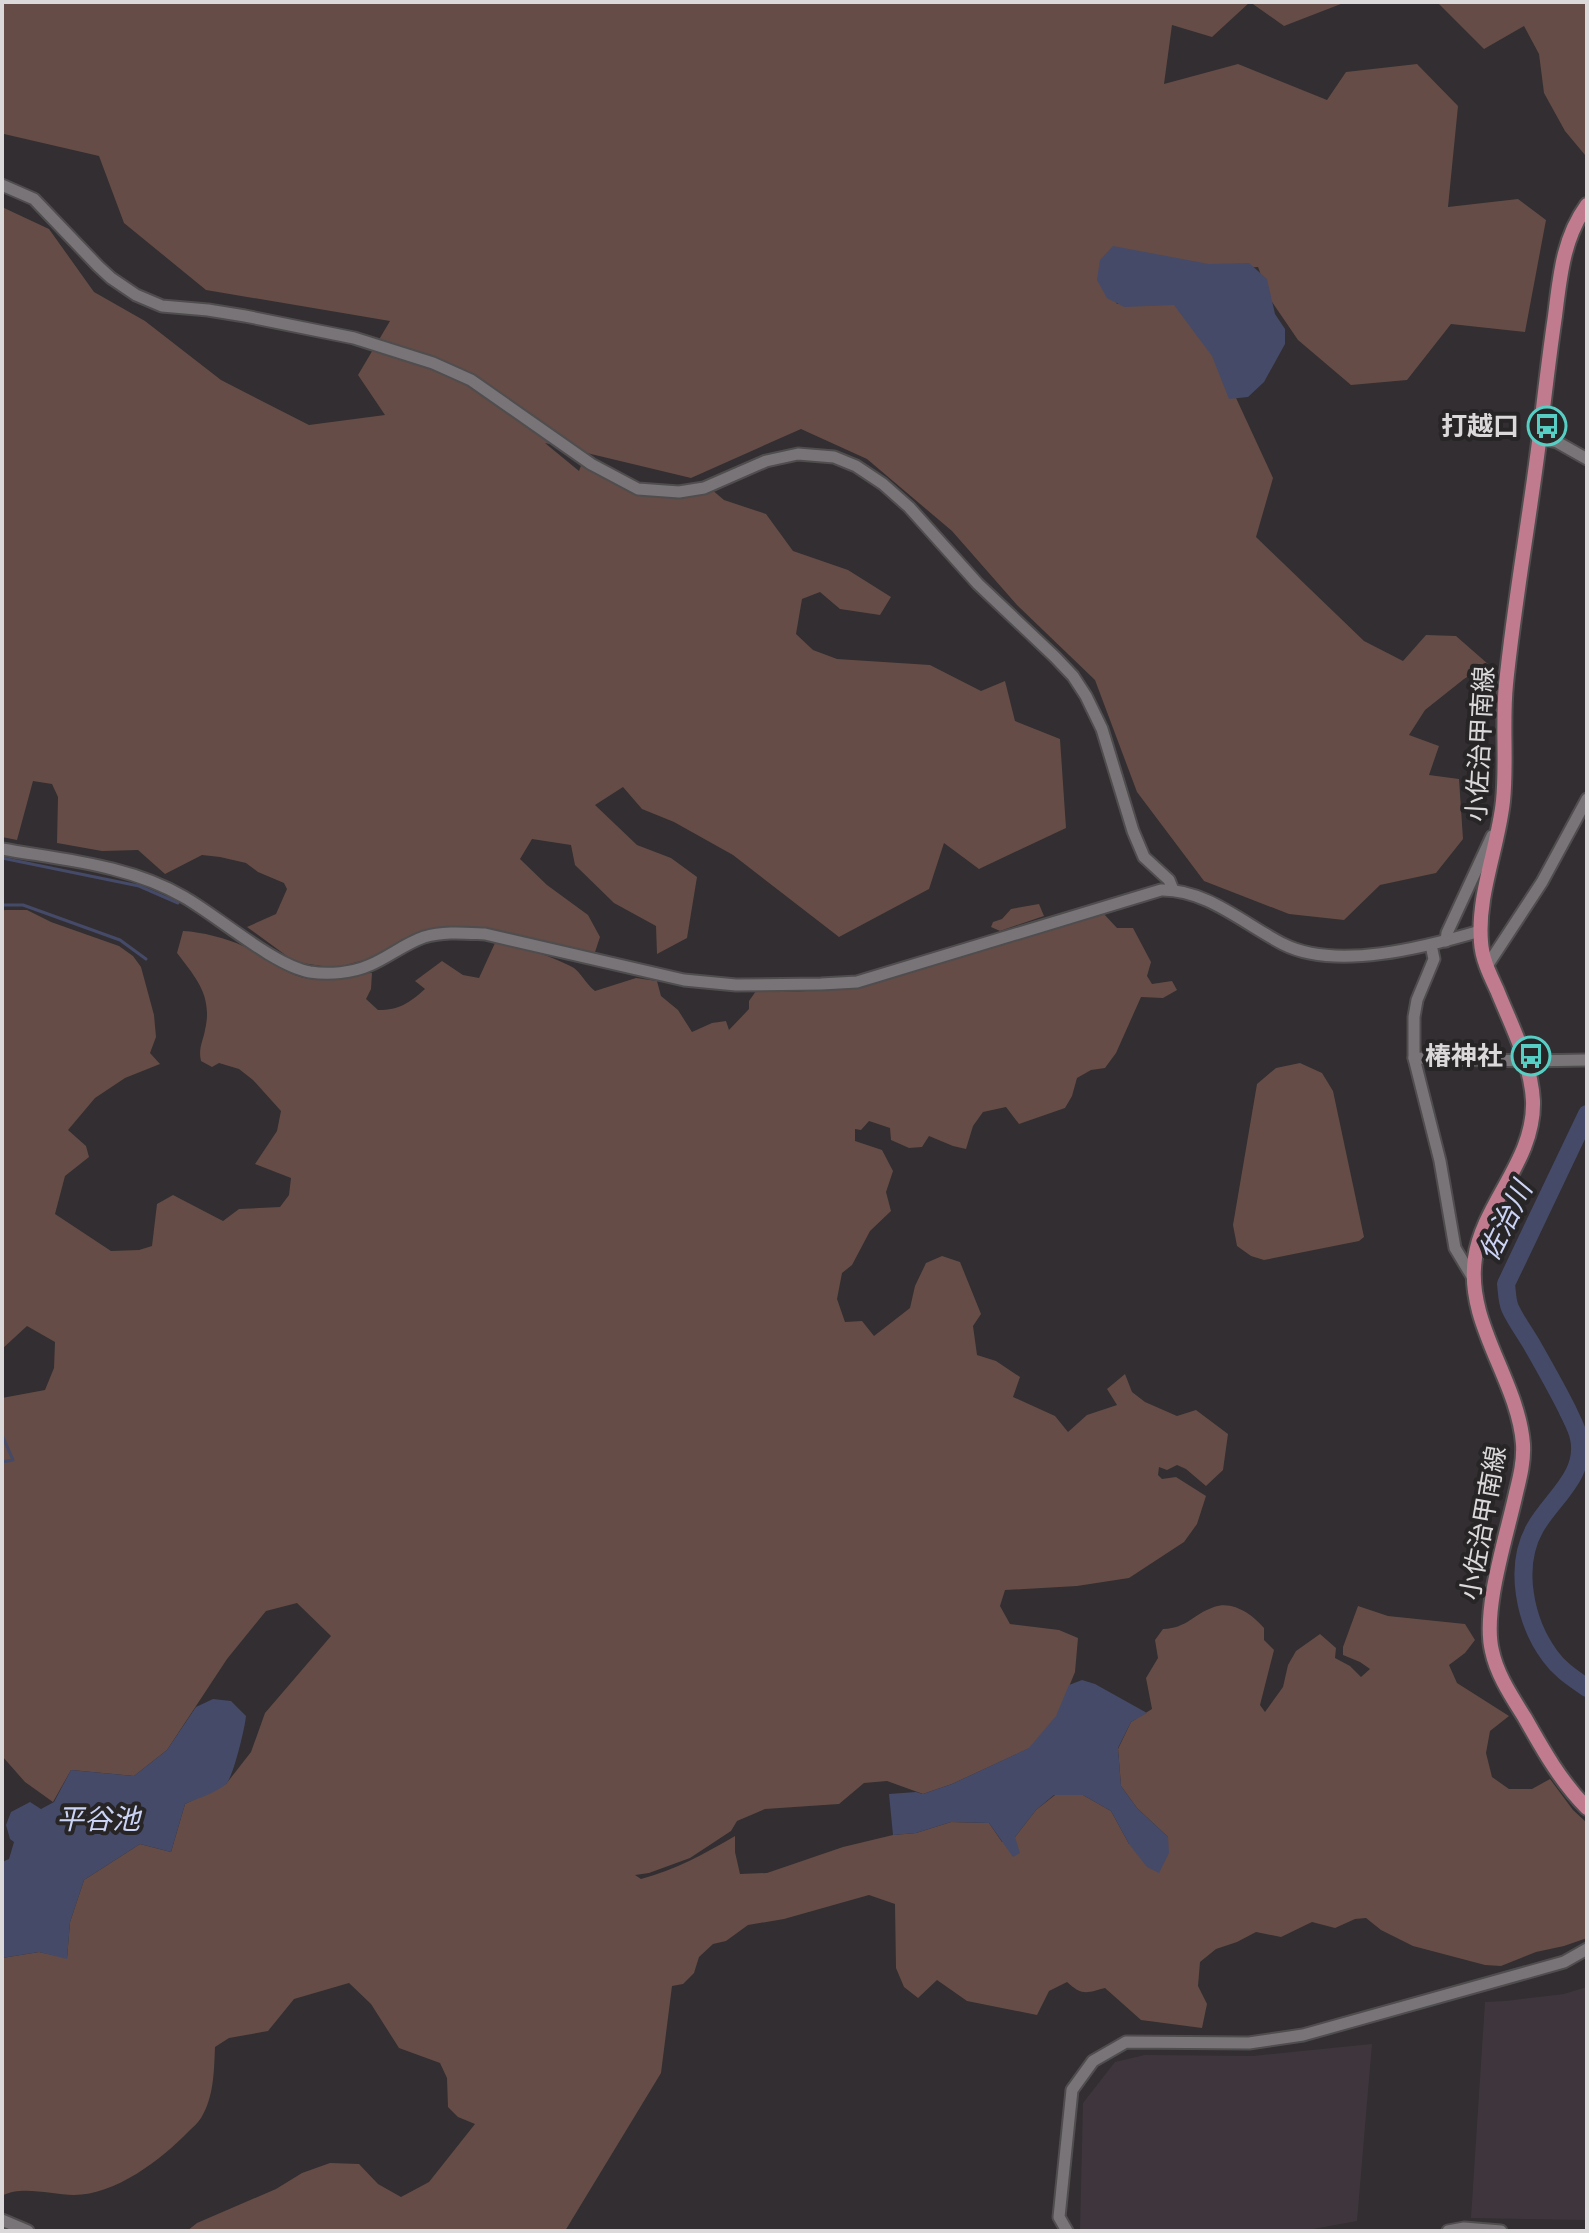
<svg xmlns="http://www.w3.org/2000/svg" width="1589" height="2233" viewBox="0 0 1589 2233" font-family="'Space Grotesk','Noto Sans JP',sans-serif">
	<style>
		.built { fill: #3f363d }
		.green { fill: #654c46 }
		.water { fill: #454a68 }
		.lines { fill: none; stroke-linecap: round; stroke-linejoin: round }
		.stream { stroke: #454a68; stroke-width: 3 }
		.river { stroke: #454a68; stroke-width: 18 }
		.minor-casing { stroke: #504d4f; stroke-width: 15 }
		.major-casing { stroke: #504d4f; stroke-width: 18 }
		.minor { stroke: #797478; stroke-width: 11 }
		.major { stroke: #c07b8f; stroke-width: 14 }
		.labels { text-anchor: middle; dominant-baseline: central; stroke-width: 8; stroke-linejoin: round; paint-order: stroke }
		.poi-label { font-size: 26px; font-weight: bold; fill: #dcd9db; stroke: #282527; text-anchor: end }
		.street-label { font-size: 26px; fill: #dcd9db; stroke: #282527 }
		.water-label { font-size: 28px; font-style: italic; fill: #ccd4f6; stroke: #282527 }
	</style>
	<rect width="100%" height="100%" fill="#322e31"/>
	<g class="built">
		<polygon points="1587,1987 1587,2220 1471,2218 1485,2002 1506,2001 1564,1994"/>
		<polygon points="1372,2044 1357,2221 1302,2231 1080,2231 1083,2103 1115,2062 1145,2055 1253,2056"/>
	</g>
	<g class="green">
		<polygon points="2,2 1346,2 1284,26 1250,2 1212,37 1172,25 1164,84 1238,64 1327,100 1346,72 1417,64 1458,106 1448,207 1518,199 1546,220 1525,332 1451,324 1407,380 1351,385 1298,340 1270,299 1258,267 1100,277 1117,304 1175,296 1212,346 1273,478 1256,537 1364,641 1403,661 1426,635 1456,636 1488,664 1464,679 1425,710 1409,735 1439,746 1429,775 1459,779 1463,839 1436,873 1380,885 1344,920 1289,914 1204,881 1137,792 1095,680 1017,605 952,531 867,459 801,429 691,478 545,443 579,471 582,463 634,492 711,489 724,500 766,514 793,551 848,570 891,597 880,615 840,609 820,592 802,599 796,634 813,650 837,659 930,665 981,691 1005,681 1015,721 1060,739 1066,828 979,869 944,843 929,889 839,937 733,855 674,822 642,809 623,787 595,805 637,845 671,858 697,877 687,938 657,954 656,926 614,903 575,865 571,845 532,839 520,859 547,885 588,915 600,937 594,955 473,927 431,929 401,940 379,956 335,968 295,962 247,927 276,914 287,889 284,883 258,872 246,863 220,857 202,855 165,874 138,850 102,851 57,843 58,797 52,784 33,781 17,840 2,837 2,207 49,229 94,292 145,321 221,380 309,425 385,415 358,375 390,321 206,290 124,223 99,156 4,134 2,137"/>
		<polygon points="1437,2 1587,2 1587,152 1585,155 1565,131 1544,93 1539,54 1524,26 1484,49"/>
		<polygon points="1039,904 1044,916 1000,931 991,927 993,922 1002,919 1011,909"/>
		<path d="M5,910H27L51,922L119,946L133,956L141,967L154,1015L156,1037L150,1053L160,1064L125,1078L95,1098L68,1130L86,1146L89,1157L65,1176L55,1214L111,1251L139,1250L152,1246L157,1204L173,1195L223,1221L239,1209L280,1207L289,1195L291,1178L255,1164L277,1131L281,1111L253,1080L239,1069L219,1063L212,1067L201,1061C198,1049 203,1041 205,1030C213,996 196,978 177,953L183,931C202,932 226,938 243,946C266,957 284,975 310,979C332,982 351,973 372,973L371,989L366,999L378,1010C400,1010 409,1003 425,989L415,981L442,961L463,975L479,978L495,943C512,942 558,959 574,968C580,972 587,985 595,991L636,978L657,981L661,996L678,1010L692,1032L712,1023L726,1021L729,1030L749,1009V1001L756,991L798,992L859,984L1103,913L1117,928H1133L1151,962L1147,976L1152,984L1172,981L1177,990L1163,998L1141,997L1116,1053L1105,1068L1091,1070L1077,1078L1072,1096L1065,1108L1019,1124L1006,1107L983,1112L973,1126L966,1149L953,1146L929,1136L922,1147L909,1148L891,1140L890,1128L869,1121L861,1130L855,1129V1141L882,1150L893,1171L886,1192L891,1211L870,1231L852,1265L842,1273L837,1299L845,1322L862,1321L874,1336L910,1308L915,1286L926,1263L942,1256L960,1262L981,1314L973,1326L977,1355L996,1361L1020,1377L1013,1397L1055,1416L1068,1432L1087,1415L1117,1405L1107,1389L1125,1374L1132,1392L1145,1402L1177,1416L1196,1410L1228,1434L1223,1470L1206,1486L1186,1469L1177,1465L1167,1470L1159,1467L1158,1475L1162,1479L1176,1477L1206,1496L1197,1524L1184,1542L1129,1578L1077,1586L1005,1590L1000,1606L1010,1624L1059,1630L1078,1638L1075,1672L1057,1716L1030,1748L952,1784L923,1794L887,1781L864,1783L839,1804L765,1809L737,1821L731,1831L690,1858L649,1873L635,1875L641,1879C675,1870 704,1854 735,1836V1852L740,1874L767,1873L843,1847L893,1835L916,1833L951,1822L989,1823L1002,1842L1015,1837L1036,1810L1055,1795H1083L1111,1811L1129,1844L1168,1837L1137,1808L1121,1786L1118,1749L1131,1722L1152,1709L1146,1678L1158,1658L1155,1640L1163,1629C1188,1628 1193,1614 1214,1607C1233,1600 1253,1615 1264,1628V1640L1274,1650L1260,1705L1265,1712L1283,1687L1288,1665L1296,1651L1320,1634L1336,1648L1335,1658L1350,1666L1361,1677L1370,1669L1360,1662L1343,1655V1647L1358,1606L1388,1616L1465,1624L1475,1640L1465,1653L1449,1665L1457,1683L1509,1716L1490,1731L1486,1753L1492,1777L1509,1789H1532L1550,1779L1573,1810L1587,1823V1938L1564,1946L1536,1952L1501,1966L1485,1965L1413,1946L1381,1930L1366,1918L1355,1919L1335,1928L1312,1922L1281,1937L1256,1932L1237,1942L1216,1949L1200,1962L1198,1986L1207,2004L1202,2028L1141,2020L1105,1988C1087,1993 1082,1996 1067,1982L1049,1991L1037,2015L967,2001L937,1980L918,1998L904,1987L896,1968L895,1904L869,1895L784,1919L748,1925L726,1941L713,1944L699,1957L694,1973L683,1984L672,1986L661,2073L565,2231H187L197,2223L276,2189L302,2173L330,2163L359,2164L378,2184L401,2197L429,2182L475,2124L458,2117L448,2107L447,2078L440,2063L399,2048L371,2004L349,1983L294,1999L268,2031L229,2038L215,2047C214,2071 214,2097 201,2118C198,2123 193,2127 189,2131C161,2160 115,2195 74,2195C51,2195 22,2185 2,2196V1958L39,1952L67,1958L70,1922L84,1880L140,1844L171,1852L185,1804L226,1784L251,1752L265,1713L331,1636L297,1603L266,1611L227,1659L167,1750L134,1776L71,1770L53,1802L25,1782L2,1756V1398L45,1390L54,1368L55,1342L27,1326L2,1349V911Z"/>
		<polygon points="1300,1063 1322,1073 1333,1091 1364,1237 1359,1241 1264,1260 1251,1256 1237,1246 1233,1225 1257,1084 1276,1068"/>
	</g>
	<g class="water">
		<polygon points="1113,246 1209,264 1249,263 1267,279 1275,314 1285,329 1285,344 1264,382 1248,397 1229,399 1212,356 1174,305 1124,307 1107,298 1097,280 1100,260"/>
		<polygon points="1082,1680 1095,1684 1147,1713 1131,1722 1118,1748 1121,1786 1137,1808 1168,1837 1169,1853 1159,1873 1147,1867 1129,1844 1111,1811 1083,1795 1054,1795 1036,1810 1015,1837 1020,1853 1013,1857 989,1823 951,1822 916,1833 893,1835 889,1794 916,1792 923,1794 952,1784 1029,1748 1056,1716 1069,1685"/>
		<path d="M213,1699L231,1701L246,1716C245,1728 233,1778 226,1784C216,1793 198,1798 185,1804L171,1852L140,1844L84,1880L70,1922L67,1959L39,1952L2,1958V1862L9,1859L14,1842L10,1839L6,1825L11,1812L30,1802L41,1809L54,1802L71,1770L134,1776L167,1750L196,1707Z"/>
	</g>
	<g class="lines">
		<g class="stream">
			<polyline points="2,858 139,886 178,903"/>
			<polyline points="2,905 23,905 120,940 146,959"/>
			<polyline points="2,1435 13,1460 2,1462"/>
		</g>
		<path class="river" d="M1587,1114L1506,1284C1507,1292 1507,1301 1510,1308C1516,1321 1525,1333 1532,1345C1544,1366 1556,1387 1567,1409C1571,1418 1577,1428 1579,1438C1587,1476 1551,1499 1535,1528C1513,1567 1525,1622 1550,1656C1560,1670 1573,1678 1587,1688"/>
		<g class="minor-casing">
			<g id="minor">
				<polyline points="2,185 34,199 98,266 111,278 136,295 162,306 208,310 245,316 354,338 433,363 471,380 591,464 638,489 679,492 704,488 766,461 798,454 834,457 856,466 883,484 909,507 978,584 1055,657 1073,676 1086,696 1102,729 1133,831 1144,857 1169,880 1173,890"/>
				<polyline points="1540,438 1557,442 1587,459"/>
				<path d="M2,849C64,860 129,865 184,897C219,917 273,965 310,972C329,975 352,973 370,965C389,957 404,944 424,937C444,931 464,933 485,934L684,980L736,985L821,984L857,982L1161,890C1206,889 1244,924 1283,944C1336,971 1426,947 1480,931"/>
				<polyline points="1446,941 1447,933 1492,836"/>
				<polyline points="1431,945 1434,959 1417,1000 1414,1017 1414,1058 1440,1161 1455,1248 1473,1278"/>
				<polyline points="1487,966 1542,882 1587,799"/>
				<polyline points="1414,1058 1526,1061 1587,1060"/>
				<polyline points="2,2220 28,2231"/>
				<polyline points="1067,2231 1059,2217 1072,2090 1093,2061 1126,2042 1249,2043 1303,2035 1564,1962 1587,1949"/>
				<polyline points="1448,2231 1464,2228 1501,2231"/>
			</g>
		</g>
		<g class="major-casing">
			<path id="major" d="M1587,205C1563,238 1560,276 1555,316C1550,350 1546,383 1542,417C1532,506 1515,594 1506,684C1502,723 1507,762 1503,801C1498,848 1477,895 1481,942C1482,959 1490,975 1497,990C1511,1025 1531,1062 1533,1101C1535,1160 1483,1203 1475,1258C1465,1323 1518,1380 1523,1444C1524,1461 1520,1477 1516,1493C1507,1535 1482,1610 1492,1651C1497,1675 1512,1697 1525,1718C1543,1750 1561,1782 1587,1808"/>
		</g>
		<use href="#minor" class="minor"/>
		<use href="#major" class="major"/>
	</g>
	<defs>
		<g id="bus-ring" transform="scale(2)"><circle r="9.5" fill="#282527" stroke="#56cec4" stroke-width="1.5"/><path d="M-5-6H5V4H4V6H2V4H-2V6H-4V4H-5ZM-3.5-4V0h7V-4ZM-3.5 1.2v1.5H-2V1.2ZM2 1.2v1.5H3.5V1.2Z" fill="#56cec4"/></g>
	</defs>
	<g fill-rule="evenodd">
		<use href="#bus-ring" x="1547" y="426"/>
		<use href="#bus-ring" x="1531" y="1056"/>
	</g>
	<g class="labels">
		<g class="poi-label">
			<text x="1519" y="426">打越口</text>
			<text x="1503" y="1056">椿神社</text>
		</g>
		<g class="street-label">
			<text transform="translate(1480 744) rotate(-87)">小佐治甲南線</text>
			<text transform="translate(1483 1523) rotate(-80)">小佐治甲南線</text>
		</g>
		<g class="water-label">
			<text transform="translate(1505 1221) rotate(-64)">佐治川</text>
			<text x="98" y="1819">平谷池</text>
		</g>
	</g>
	<rect width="1589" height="2233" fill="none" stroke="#dcd9db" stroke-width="8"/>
</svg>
